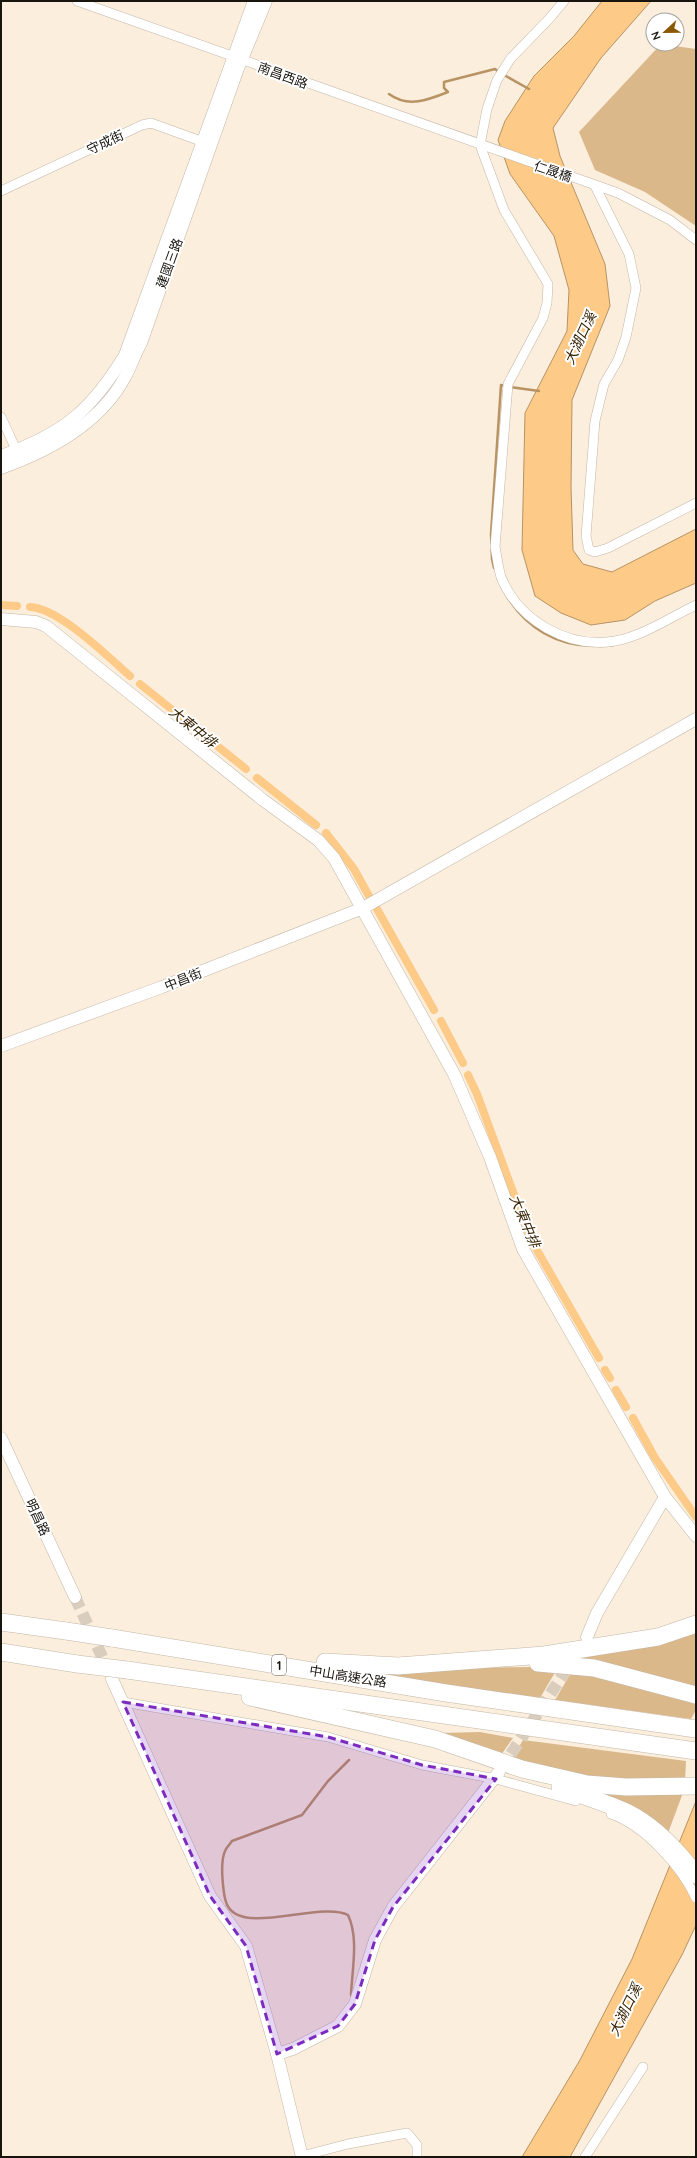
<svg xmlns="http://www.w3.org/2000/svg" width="697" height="2158" viewBox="0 0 697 2158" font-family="Quicksand,'Noto Sans TC',sans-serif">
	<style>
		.green { fill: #dbb88a }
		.water { fill: #fdca87; stroke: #b89363 }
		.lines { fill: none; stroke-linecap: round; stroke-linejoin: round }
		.stream { stroke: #b89363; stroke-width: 2.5 }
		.canal { stroke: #fdca87; stroke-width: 8 }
		.tertiary-tunnel { stroke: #d9cdbe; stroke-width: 12; stroke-dasharray: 12 6; stroke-linecap: butt }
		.minor-casing { stroke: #c3b6a6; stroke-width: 10 }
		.tertiary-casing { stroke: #c3b6a6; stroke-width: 13 }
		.motorway-casing { stroke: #c3b6a6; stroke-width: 18 }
		.minor { stroke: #fff; stroke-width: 9 }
		.tertiary { stroke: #fff; stroke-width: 12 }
		.motorway { stroke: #fff; stroke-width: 17 }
		.motorway-bridge-casing { stroke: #c3b6a6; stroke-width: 18; stroke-linecap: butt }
		.motorway-bridge { stroke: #fff; stroke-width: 17 }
		.marked { fill: #7b2cbf; fill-opacity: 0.2; stroke: #7b2cbf; stroke-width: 3; stroke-dasharray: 8 5; stroke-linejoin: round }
		.labels { text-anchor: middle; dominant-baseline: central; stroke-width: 4; stroke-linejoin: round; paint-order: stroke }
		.shield { fill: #fff; stroke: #5d5a56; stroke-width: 1 }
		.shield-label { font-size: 12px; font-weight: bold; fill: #18140e }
		.street-label { font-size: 13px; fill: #18140e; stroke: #fff }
		.water-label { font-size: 14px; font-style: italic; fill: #392507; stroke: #fff }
	</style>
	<rect width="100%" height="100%" fill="#fbeedd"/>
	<g class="green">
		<polygon points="661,44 696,49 696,226 645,192 595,170 579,132"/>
		<polygon points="696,1631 696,1691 580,1661 581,1657"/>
		<polygon points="534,1667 557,1669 540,1698 337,1669"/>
		<polygon points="572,1671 597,1674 696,1704 696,1710 691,1719 555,1700"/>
		<polygon points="480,1732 513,1738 501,1755 441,1733"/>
		<polygon points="523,1740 686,1761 685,1780 609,1781 512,1759"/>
		<polygon points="684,1790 668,1833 604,1799 605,1794"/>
	</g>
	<g class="water">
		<polygon points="602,1 651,1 601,58 553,128 560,156 605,264 610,306 572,400 571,487 573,550 583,564 612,572 696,529 696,583 655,601 625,620 591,625 561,613 535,596 522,550 525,413 567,331 569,290 554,236 510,174 498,140 505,121 534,76 574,36"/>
		<polygon points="696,1801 696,1925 682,1955 570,2157 522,2157 580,2060 632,1959"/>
	</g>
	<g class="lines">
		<g class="stream">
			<polyline points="504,75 529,89"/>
			<path d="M389,94C408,108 428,100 448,92L444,88V82L495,69L499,72"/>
			<polyline points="510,387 539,391"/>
			<polyline points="494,568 492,559 491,534 501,385 505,386"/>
			<path d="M508,598C527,628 557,646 593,646"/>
			<polyline points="600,646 613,645"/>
			<path d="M349,1760L328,1781L302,1815L232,1841C230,1844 226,1848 225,1851C221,1860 222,1875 223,1885C224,1892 224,1902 229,1908C247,1934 322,1901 348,1915C359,1938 352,1970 351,1995"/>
		</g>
		<g class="canal">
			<polyline points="1,605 17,606"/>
			<path d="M30,607C59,608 107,656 130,676"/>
			<polyline points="140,684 246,769"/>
			<polyline points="257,778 316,825"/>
			<polyline points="326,833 354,869 369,896"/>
			<polyline points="377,909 434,1010"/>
			<polyline points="441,1021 463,1063"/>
			<polyline points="468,1075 477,1094 530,1238 599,1358"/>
			<polyline points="605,1370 610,1378"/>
			<polyline points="616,1390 626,1407"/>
			<polyline points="633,1418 655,1458 696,1517"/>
		</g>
		<g class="tertiary-tunnel">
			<polyline points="75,1597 109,1672"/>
			<polyline points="501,1769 572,1661"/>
		</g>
		<g class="minor-casing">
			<g id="minor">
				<polyline points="77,1 618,193 670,220 696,240"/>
				<path d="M564,1L549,19L511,58L497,80L487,109L480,145L504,210L548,284L547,303L543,318L508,384L495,547C497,556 498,567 501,577C519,621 568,649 615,641C643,636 671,617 696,605"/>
				<polyline points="595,186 629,254 636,288 626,337 618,360 604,384 595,421 586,536 589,550 595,552 608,548 696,503"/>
				<polyline points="1,191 142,125 151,123 209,144"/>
				<polyline points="1,417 19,456"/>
				<polyline points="123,1702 328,1737 422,1765 496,1779 576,1801"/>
				<path d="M611,1814C645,1826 681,1866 696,1898"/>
				<polyline points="302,2156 348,2144 407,2133 417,2145 417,2157"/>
				<polyline points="585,2157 643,2067"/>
			</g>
		</g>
		<g class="tertiary-casing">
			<g id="tertiary">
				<path d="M1,456C63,434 91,411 125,355L254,1"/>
				<path d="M1,468C49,451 100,424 125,377C131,366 135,354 141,343L237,71L266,1"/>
				<polyline points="1,619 36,622 46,626 263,800 318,840 334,858 454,1074 490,1157 523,1249 665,1497 696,1536"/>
				<polyline points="1,1046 162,987 363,908 696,719"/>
				<polyline points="1,1438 75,1597"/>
				<polyline points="587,1637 597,1613 665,1497"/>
				<polyline points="112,1679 210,1896 246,1946 277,2054 302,2157"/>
				<polyline points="277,2054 293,2049 338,2026 355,2004 375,1940 393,1907 499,1772"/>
			</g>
		</g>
		<g class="motorway-casing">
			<g id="motorway">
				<polyline points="1,1622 66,1631"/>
				<polyline points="112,1638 446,1693 696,1729"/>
				<polyline points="1,1652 77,1664"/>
				<polyline points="325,1662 398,1666 544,1655 658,1637 696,1624"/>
				<polyline points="538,1663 594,1668 696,1695"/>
				<polyline points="127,1670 696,1751"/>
				<polyline points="250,1697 435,1739 522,1769 587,1784 626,1787 696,1786"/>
				<path d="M560,1787C582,1796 605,1802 626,1812C655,1826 677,1850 696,1875"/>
			</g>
		</g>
		<use href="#minor" class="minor"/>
		<use href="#tertiary" class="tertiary"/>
		<use href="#motorway" class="motorway"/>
		<g class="motorway-bridge-casing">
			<g id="motorway-bridge">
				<polyline points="66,1631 112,1638"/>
				<polyline points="77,1664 127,1670"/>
			</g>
		</g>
		<use href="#motorway-bridge" class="motorway-bridge"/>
	</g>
	<path class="marked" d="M123,1702L328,1737L422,1765L496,1779L393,1907L375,1940L355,2004L338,2026L277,2054L246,1946L210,1896Z"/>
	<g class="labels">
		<rect class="shield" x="272" y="1655" width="14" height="20" rx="3"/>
		<g class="shield-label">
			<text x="279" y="1665">1</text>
		</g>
		<g class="street-label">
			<text transform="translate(283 75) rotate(20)">南昌西路</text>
			<text transform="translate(105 142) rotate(-25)">守成街</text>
			<text transform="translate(553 171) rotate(19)">仁晟橋</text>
			<text transform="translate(169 263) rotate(-70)">建國三路</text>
			<text transform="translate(183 979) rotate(-22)">中昌街</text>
			<text transform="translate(38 1517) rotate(65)">明昌路</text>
			<text transform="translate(348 1676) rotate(9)">中山高速公路</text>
		</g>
		<g class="water-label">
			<text transform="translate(580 338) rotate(-65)">大湖口溪</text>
			<text transform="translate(193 727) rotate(39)">大東中排</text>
			<text transform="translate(525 1221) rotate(67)">大東中排</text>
			<text transform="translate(625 2010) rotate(-64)">大湖口溪</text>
		</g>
	</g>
	<rect width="697" height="2158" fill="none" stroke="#18140e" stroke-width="4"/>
	<g transform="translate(665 32) rotate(248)"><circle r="19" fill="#ffffff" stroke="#a3a19f"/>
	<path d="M0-3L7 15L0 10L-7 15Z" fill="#895900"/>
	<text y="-6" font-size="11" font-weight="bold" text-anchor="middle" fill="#18140e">N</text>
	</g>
</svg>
